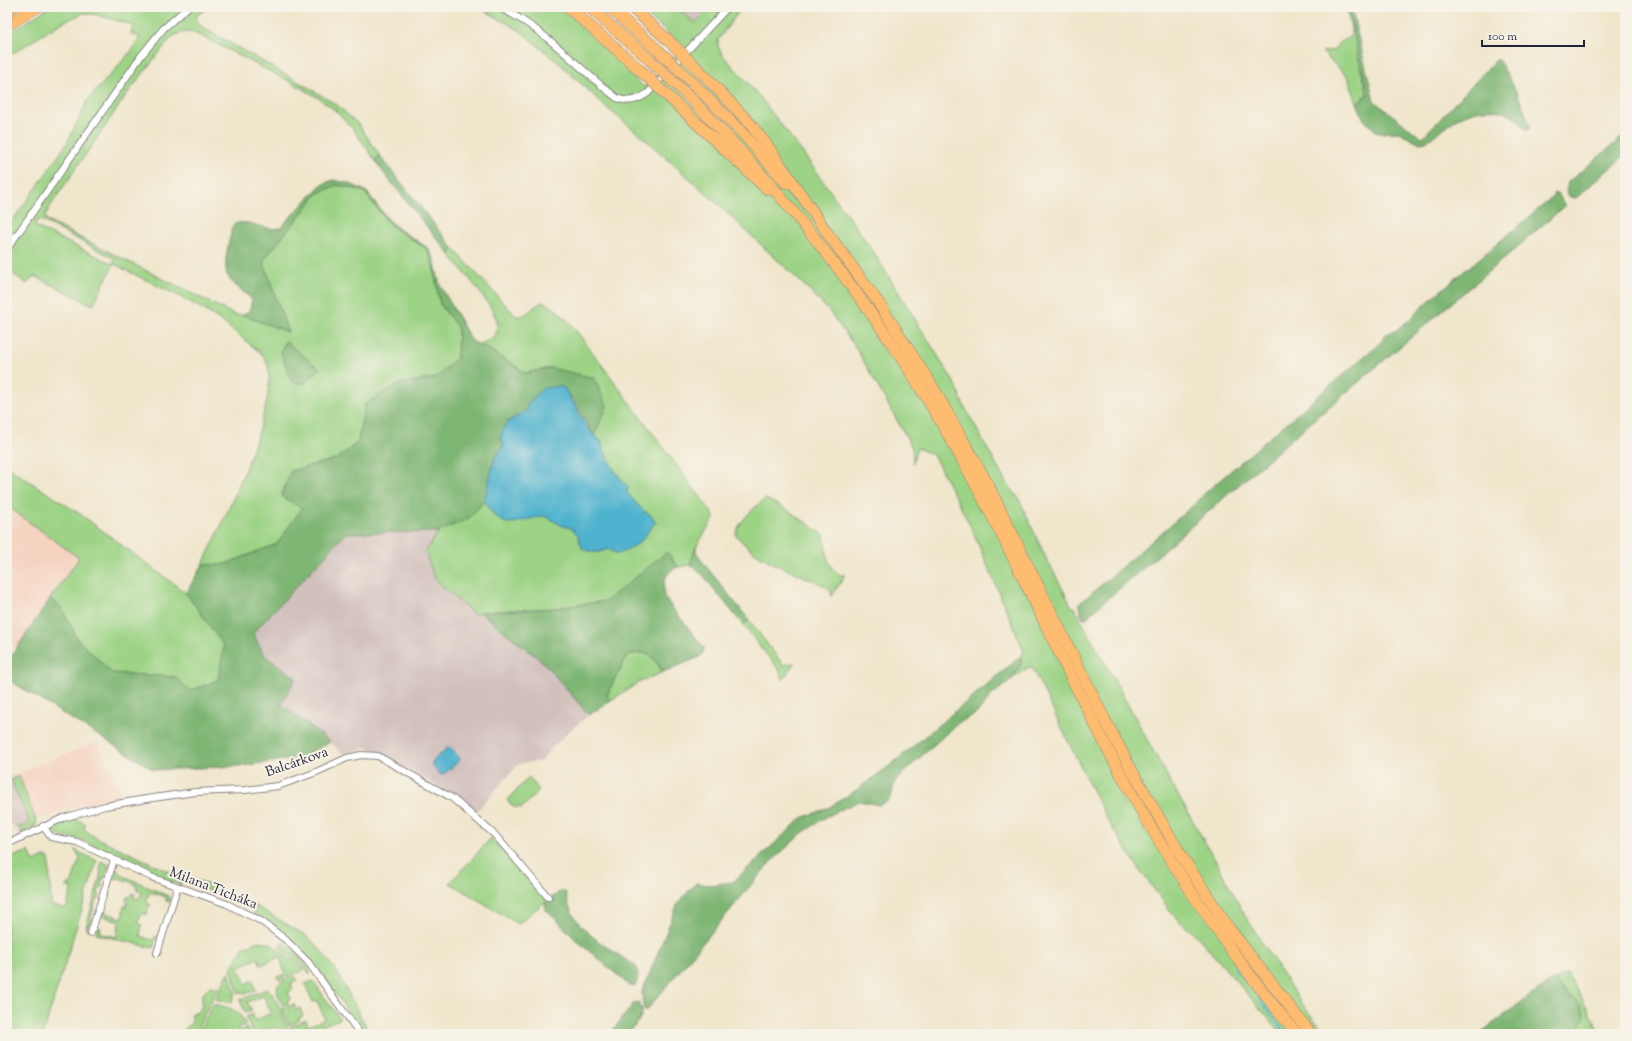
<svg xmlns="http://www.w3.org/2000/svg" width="1632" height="1041" viewBox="0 0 1632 1041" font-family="'Sorts Mill Goudy',serif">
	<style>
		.built { fill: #f5d3c1 }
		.industrial { fill: #d1c0bc }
		.green { fill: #9cd385; stroke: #5f7a60; fill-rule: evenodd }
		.forest { fill: #7db572; stroke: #506c56 }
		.water { fill: #4fb2ce; stroke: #386a84 }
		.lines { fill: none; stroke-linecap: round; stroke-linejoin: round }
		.stream { stroke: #4fb2ce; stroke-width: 2 }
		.street-casing { stroke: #898484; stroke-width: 8 }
		.highway-casing { stroke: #898484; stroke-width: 12 }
		.street { stroke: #fff; stroke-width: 6 }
		.highway { stroke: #fdbc70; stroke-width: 11 }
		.highway-bridge-casing { stroke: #898484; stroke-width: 12; stroke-linecap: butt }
		.highway-bridge { stroke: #fdbc70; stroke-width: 11 }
		.labels { text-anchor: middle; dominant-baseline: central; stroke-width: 4; stroke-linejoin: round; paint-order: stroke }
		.street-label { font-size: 14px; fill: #22223b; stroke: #f7f3e8 }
	</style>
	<rect width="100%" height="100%" fill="#f7f3e8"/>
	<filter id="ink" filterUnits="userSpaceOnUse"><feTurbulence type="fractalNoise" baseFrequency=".025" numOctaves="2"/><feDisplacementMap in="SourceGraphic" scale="8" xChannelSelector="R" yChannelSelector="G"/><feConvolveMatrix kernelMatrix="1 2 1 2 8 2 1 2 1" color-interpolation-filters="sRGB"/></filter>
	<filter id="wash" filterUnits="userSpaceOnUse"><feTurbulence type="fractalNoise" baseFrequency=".012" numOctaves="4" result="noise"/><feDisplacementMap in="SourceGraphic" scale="16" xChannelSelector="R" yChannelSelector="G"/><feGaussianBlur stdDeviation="0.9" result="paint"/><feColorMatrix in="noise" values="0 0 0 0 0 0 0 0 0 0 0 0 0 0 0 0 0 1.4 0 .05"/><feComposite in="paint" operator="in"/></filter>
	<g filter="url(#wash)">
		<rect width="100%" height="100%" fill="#f0e6cc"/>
		<g class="built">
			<polygon points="7,507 79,558 16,649 7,643"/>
			<polygon points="98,743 121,797 66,810 49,817 44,816 33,820 14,775 88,745"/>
		</g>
		<g class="industrial">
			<polygon points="676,7 711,7 695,23"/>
			<polygon points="438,532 425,552 480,612 544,663 589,715 569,731 548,752 542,761 519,764 475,813 434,784 367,748 344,754 281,704 296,678 264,655 253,633 346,533"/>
			<polygon points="7,770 10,778 14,775 35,825 14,830 12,824 7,826"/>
		</g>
		<g class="green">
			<path d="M49,7H210L196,16L198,24L207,30L304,85L337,105L358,124L380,156L375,160L353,129L336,111L320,99L302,88L201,36C189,31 181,30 170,39L127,94L51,205L45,216L47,221L235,315H243L288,332L263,261L317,194L337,185L364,191L390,225L427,249L433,265L440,304L458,328L457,358L436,378L399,384L365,404L358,442L337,459L291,471L303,508L277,544L223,565L203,564C221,526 284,398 266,361C263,353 254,348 247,342C233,330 217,317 201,308C173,292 142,279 114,264L93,305L34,276L27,284L7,269V228L37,187L67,143L88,100L133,49L140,37L131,34L133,25L97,15L84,13L63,22L7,57V35ZM39,219L115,259L113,264L34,226Z"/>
			<polygon points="478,7 559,7 585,27 630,69 629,74 644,87 684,47 637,7 676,7 695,23 711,7 742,7 718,40 718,46 722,54 759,96 802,152 873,251 957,387 963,404 1004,479 1019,499 1044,554 1072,607 1074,607 1170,781 1219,867 1244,914 1293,991 1309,1013 1327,1034 1282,1034 1197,936 1176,918 1142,873 1111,826 1089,784 1032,667 1027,668 1011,680 1021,664 1021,656 1024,651 971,527 936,460 932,454 917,448 913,463 912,448 907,438 856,348 829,311 807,288 705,192 639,134 607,108 560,64 519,30"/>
			<polygon points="1346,7 1348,7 1361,69 1367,91 1367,95 1357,103 1348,77 1322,52 1334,50 1338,44 1351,36 1351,29"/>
			<path d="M453,248L516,316C527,318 533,305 543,302C559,308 570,324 581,337L713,514L714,518L696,547L690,565L678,567L667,553L606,601L556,608L480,612L475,615L435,580L425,552L438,532L469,518L484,501L494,516H545L563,526L571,528L578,535L582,548L608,549L618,554C639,547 646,537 652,516C642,512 635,501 627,493L628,487C618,477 604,455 601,441L594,436L607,406L551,368L526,373L480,344C489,341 501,333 497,321C492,304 462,270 450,255Z"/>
			<polygon points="7,467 80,514 186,593 225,646 218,680 190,691 176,677 112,673 77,639 61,607 50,599 79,558 7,506"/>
			<path d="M765,499C787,507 804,522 824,535C827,550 825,566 840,575H845L832,596L830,590L827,587C796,571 758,563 736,535C736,524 757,505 765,499Z"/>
			<polygon points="749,620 783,665 794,663 783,680 779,670 743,625"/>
			<polygon points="643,652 651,655 663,672 640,682 611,700 607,696 612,684 628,655"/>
			<polygon points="19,776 37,823 35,826 21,833 18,826 20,825 21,827 28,824 27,822 29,821 11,780"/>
			<polygon points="529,777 539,790 521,809 519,806 516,808 507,801"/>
			<path d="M73,818L86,824L84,827L87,832L95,837L181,877L199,881L252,904L305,935L318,947L337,972L370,1034H363C331,986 304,944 253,913L257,908L182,881L180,885L157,876L82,840L56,835L52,833L51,829L53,826Z"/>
			<polygon points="491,838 547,900 518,924 450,883"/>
			<polygon points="75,850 97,861 43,1034 7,1034 7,859 29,851 34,862 44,857 49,858 51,905 66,909 72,887 66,887 67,884 71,884 80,858"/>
			<polygon points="101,861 109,865 105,878 103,878 101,883 103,884 102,888 99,889 98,894 100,896 98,900 96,900 91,917 93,919 91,923 89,923 87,928 89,929 89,931 86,927 100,878"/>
			<polygon points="116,869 124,876 170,897 170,902 166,901 166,897 150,892 146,900 148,900 147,903 151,905 149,906 147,912 148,912 147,915 141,913 138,923 142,925 140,936 153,940 155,936 159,937 156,939 153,948 96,934 98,927 101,928 100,933 116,937 118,931 117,930 120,921 102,916 104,907 107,908 105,913 122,918 124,906 126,907 128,901 126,900 128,896 131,897 132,893 135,894 134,898 139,899 142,892 137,890 137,886 133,883 118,878 117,879 113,878"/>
			<polygon points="258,941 270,943 304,970 279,980 277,977 285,974 280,957 261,965 258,958 238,967 246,984 252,980 256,990 248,993 238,993 231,968 243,948"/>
			<path d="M283,942C290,948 310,964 310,974L303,966L279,947Z"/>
			<polygon points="229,972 235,993 231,1003 215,999"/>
			<polygon points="1567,973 1570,978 1602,1034 1555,1034 1559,1030 1578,1028 1581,1005 1562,989 1555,980"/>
			<polygon points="295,976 297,980 291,983 293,990 288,992 291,999 287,1001 288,1004 283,1006 278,995 277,986 282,981"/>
			<polygon points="313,981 340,1019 321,1026 323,1034 292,1034 290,1027 306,1020 308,1026 325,1019 317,1001 313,1002 305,984"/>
			<polygon points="210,986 218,987 195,1034 185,1034 185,1029 192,1022 192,1013 198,1012 202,1006 202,995"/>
			<path d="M267,989C277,994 285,1023 290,1034H278L275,1027L258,1032L259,1034H253L246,1017L253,1014L255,1021L271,1013L264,996L247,1002L252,1010L245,1012L240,1000Z"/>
			<path d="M213,1004C228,1007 239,1009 246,1025L238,1027L240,1031L247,1028L250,1034H198Z"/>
			<polygon points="294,1004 296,1010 300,1008 303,1016 299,1018 300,1020 289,1025 282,1009"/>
		</g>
		<g class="forest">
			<path d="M1348,7H1351L1374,101L1422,138L1497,59C1506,68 1529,116 1530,129L1527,130C1512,110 1491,105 1467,114C1452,120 1438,133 1426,142L1420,143L1399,132L1378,133L1364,120L1357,103L1367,96L1366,83L1361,69Z"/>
			<polygon points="1625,135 1625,155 1576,198 1570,197 1566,193 1568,182"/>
			<polygon points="380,156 453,248 450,255 383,172 375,160"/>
			<path d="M333,180L348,183L366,191L388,219L400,230L428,248L434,259L440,285L470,338L475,343L480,344L526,373L551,368L594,378L607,406L594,436L572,399L562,386L557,387L528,409L506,423L504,445L495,457L484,501L469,518L438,532L346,533L253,633L264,655L296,678L281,704L330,742L300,758L240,766L154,770L7,679V665L16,649L50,599L61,607L77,639L112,673L176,677L190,691L218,680L224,646L186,593L203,564L223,565L277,544L302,508L281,496L291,471L337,459L358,442L365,404L399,384L436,378L457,358L458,328L440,304L433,265L427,249L390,225L364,191L337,185L317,194L263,261L288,332L243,315L249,311L252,300C245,292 234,286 229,278C221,267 230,238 233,225C248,217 265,232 280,228L321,185Z"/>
			<path d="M1554,193L1559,195L1565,206C1478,281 1390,355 1302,430C1231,491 1162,553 1091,613L1087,618H1083L1081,616V611L1079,604L1197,502L1206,492L1381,342L1386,334L1395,331L1410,319L1432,298L1552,198Z"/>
			<polygon points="285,341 320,369 305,384 291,381 281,352"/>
			<polygon points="696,547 696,552 701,560 749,620 743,625 702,574 690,565"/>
			<path d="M667,552L678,567C664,571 663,585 664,597L704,648L703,653L700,657L663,672C650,653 652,650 628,655L612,684L607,696L611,700L589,715L544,663L480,612L556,608L606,601Z"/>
			<path d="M1021,656V664L1011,680L992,695L976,714L958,723L903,773L895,782L891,797L888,801L879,805L859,801L826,817L801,834L767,866L646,1011C641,1006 643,999 642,992L678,903L696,883L709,885L733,882L802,818L828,808L855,791L892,764Z"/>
			<path d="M562,890L566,893C570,929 609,948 636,966C639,974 638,978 635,986H630L575,939L548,911L545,910V903Z"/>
			<polygon points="1555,980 1562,989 1581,1005 1585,1016 1579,1029 1559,1030 1555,1034 1479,1034 1539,989"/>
			<path d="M639,1002V1007L642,1008C644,1018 633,1027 628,1034H610L634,1003Z"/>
		</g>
		<g class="water">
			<path d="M562,386C577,403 582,429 601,441C604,456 617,477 628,487L627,493C635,501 642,512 652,516L656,522C652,526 649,530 646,535C640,544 628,550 618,554L608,549C597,554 592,553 582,548L578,535L571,528L563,526L545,516C512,520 507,536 484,501L495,457L504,445L500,437L506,423L528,409L527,405L543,388Z"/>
			<polygon points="447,748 450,748 459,757 460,760 443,775 439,774 432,765 432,762"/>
		</g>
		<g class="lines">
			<polyline class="stream" points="1234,967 1287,1034"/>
		</g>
	</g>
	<g filter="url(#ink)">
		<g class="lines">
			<g class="street-casing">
				<g id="street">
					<path d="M498,7C545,28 577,68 617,98C629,103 638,100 648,93L728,7"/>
					<polyline points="7,249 141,56 163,29 188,7"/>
					<polyline points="43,826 51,837 77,842 151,877 227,904 261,921 286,940 308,962 360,1034"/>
					<polyline points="7,844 63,818 105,806 146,799 195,792 245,790 278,786 314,773 347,758 361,755 378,756 452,798 495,835 548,897"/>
					<polyline points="91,933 114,860"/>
					<polyline points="157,953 177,888"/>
				</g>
			</g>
			<g class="highway-casing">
				<g id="highway">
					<polyline points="568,7 640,70"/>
					<polyline points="589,7 650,60"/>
					<polyline points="609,7 659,51"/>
					<polyline points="631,7 669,41"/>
					<polyline points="7,11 13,7"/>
					<polyline points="11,23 37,7"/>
					<polyline points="700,71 747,120 767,145 828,234 878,302 934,389 987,483 1103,716 1131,769 1182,857 1228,927 1311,1034"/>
					<polyline points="691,81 744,135 786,183"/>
					<path d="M682,90C786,194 876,308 949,436C1012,546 1061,664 1122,776C1171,867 1230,954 1297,1034"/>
					<polyline points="672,100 767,189"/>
				</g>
			</g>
			<use href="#street" class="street"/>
			<use href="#highway" class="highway"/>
			<g class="highway-bridge-casing">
				<g id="highway-bridge">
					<polyline points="669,41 700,71"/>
					<polyline points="659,51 691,81"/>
					<polyline points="650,60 682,90"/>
					<polyline points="640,70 672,100"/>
				</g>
			</g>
			<use href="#highway-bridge" class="highway-bridge"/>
		</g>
	</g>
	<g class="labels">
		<g class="street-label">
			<text transform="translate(297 763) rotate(-19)">Balcárkova</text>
			<text transform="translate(213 889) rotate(21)">Milana Ticháka</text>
		</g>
	</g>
	<rect width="1632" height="1041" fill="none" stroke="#f7f3e8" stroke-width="24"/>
	<path d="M1482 40v6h102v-6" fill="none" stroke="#22223b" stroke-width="2"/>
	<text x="1488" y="40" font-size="12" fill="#22223b" stroke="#f7f3e8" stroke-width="3" paint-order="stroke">100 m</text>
</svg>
